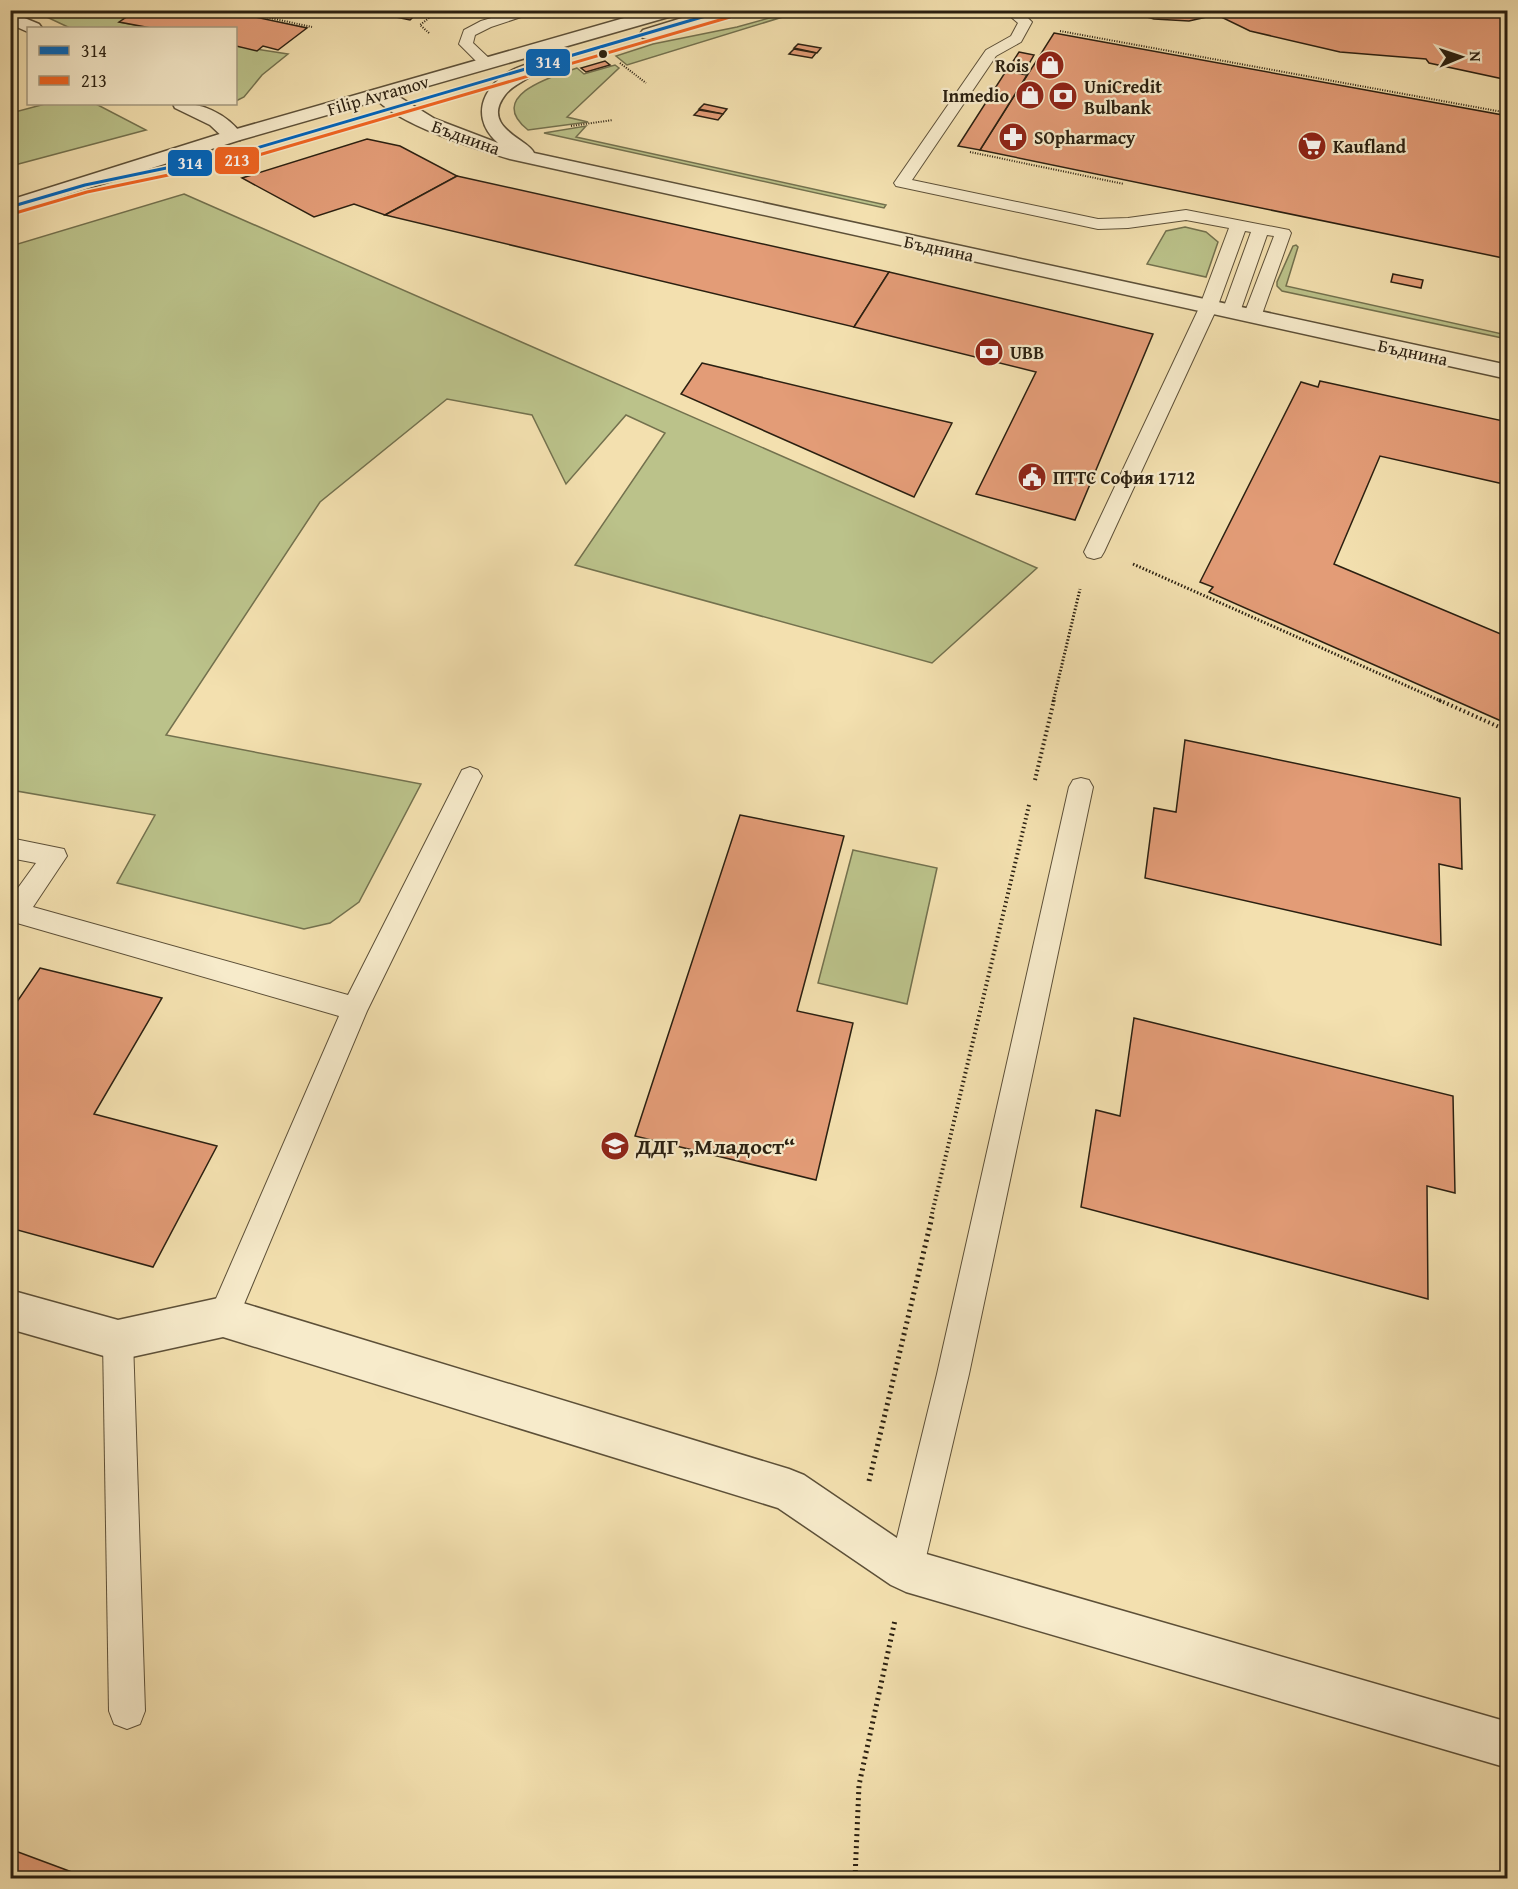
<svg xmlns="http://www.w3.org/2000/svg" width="1518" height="1889" viewBox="0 0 1518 1889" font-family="'Gentium Book Plus',serif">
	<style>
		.green { fill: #bbc28a; stroke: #73714e; stroke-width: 1.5 }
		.building { fill: #e39c77; stroke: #2b2011; stroke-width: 1.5 }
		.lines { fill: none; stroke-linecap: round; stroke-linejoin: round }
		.service-casing { stroke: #5d5038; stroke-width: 2 }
		.minor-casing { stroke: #5d5038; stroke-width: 3 }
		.tertiary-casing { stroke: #5d5038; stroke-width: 3 }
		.path-far3 { stroke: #2b2011; stroke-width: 2; stroke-dasharray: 1 1.5; stroke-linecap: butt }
		.path-far2 { stroke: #2b2011; stroke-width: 3; stroke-dasharray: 1.5 2; stroke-linecap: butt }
		.path-far1 { stroke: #2b2011; stroke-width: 4; stroke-dasharray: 1.5 3; stroke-linecap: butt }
		.path { stroke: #2b2011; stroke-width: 5; stroke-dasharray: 2 4; stroke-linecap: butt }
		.service { fill: #f7ebcb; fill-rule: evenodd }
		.minor { fill: #f7ebcb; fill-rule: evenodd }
		.tertiary { fill: #f7ebcb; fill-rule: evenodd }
		.bus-1-casing { stroke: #f7ebcb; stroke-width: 6 }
		.bus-2-casing { stroke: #f7ebcb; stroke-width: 6 }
		.bus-1 { stroke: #0065bd; stroke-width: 3 }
		.bus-2 { stroke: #f26522; stroke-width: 3 }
		.bus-dot { fill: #2b2011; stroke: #f7ebcb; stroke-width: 2 }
		.labels { text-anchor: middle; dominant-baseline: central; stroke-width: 4.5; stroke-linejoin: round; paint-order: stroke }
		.far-poi-label { font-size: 18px; font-weight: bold; fill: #2b2011; stroke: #f7ebcb; text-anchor: start }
		.far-street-label { font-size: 18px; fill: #2b2011; stroke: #f7ebcb }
		.poi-label { font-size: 22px; font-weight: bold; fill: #2b2011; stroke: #f7ebcb; text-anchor: start }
		.line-badge { stroke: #f7ebcb; stroke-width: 2 }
		.badge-label { font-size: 16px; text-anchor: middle; font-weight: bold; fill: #fff }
	</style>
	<rect width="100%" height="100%" fill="#f3e0af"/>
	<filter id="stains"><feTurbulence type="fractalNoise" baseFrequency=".00333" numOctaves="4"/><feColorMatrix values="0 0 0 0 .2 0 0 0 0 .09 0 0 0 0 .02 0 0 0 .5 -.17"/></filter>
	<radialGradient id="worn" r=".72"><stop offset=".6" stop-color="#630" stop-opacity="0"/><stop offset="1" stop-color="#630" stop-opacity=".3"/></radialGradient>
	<g class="green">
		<polygon points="798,10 802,11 627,65 616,56 653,44 737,27"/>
		<polygon points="34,11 115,11 110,14 125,18 120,22 151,28 70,28"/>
		<polygon points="236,46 288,54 262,75 244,97 236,101"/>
		<path d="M615,65L619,68L567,117L588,122L528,130C485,96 553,76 577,68L584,74Z"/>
		<polygon points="45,104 96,104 146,130 11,166 11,113"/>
		<polygon points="586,126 576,137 886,205 884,208 544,133"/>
		<polygon points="184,194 1037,568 932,663 575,565 665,433 626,415 566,484 532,415 447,399 320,502 166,735 421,784 359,902 330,923 304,929 117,883 155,815 11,790 11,246"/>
		<polygon points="1185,227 1206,232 1218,242 1206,277 1147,264 1166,231"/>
		<polygon points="1296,245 1298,247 1286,286 1507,335 1507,339 1282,291 1277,286 1277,282 1293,246"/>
		<polygon points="853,850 937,868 907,1004 818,983"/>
	</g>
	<g class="building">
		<polygon points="115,10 223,10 307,28 278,50 263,46 257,51 236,46 236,28 151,28 119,22 125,18 109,14"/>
		<polygon points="362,10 421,10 410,20"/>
		<polygon points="1121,10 1238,10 1189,21 1154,19"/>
		<polygon points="1238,10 1309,10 1362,15 1416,10 1508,10 1508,80 1429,63 1426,59 1340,52 1250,31 1217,15"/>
		<polygon points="1309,10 1416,10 1362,15"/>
		<polygon points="1054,33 1508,116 1508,259 980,150"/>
		<polygon points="798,44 821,48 817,53 794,48"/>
		<polygon points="794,49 816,53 812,58 789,54"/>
		<polygon points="1019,52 1034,55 1026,69 1010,66"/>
		<polygon points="605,61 610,65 586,72 581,68"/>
		<polygon points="1006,71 1027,75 980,150 958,146"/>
		<polygon points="704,104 727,109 723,114 699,109"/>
		<polygon points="699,110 723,114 718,120 694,115"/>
		<polygon points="367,139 400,146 457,176 385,215 354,204 314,217 242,178"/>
		<polygon points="457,176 889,272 854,327 385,215"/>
		<polygon points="889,272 1153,334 1075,520 976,494 1036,372 854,327"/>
		<polygon points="1393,274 1423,280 1421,288 1391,282"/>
		<polygon points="702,363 952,423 914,497 681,394"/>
		<polygon points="1320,381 1508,422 1508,485 1380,456 1334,564 1508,637 1508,724 1209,592 1213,587 1200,582 1301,382 1318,387"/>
		<polygon points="1185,740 1460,798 1462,869 1439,864 1441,945 1145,878 1154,808 1176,812"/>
		<polygon points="740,815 844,836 797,1011 853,1023 816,1180 635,1136"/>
		<polygon points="40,968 162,998 94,1114 217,1146 153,1267 10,1228 10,1012"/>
		<polygon points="1134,1018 1453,1096 1455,1193 1427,1186 1428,1299 1081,1207 1096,1110 1120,1116"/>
		<polygon points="10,1849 88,1878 10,1878"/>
	</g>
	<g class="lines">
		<g class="service-casing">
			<g id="service">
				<polygon points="519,10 542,10 491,27 475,35 473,43 492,61 494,64 492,67 482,67 459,44 464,30 481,21"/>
				<polygon points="994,10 1021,11 1032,22 1021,42 996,56 912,180 1098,219 1128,218 1186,210 1289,230 1291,233 1261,317 1258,321 1246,321 1243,317 1274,236 1267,235 1240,312 1237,316 1225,316 1222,312 1251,232 1245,231 1217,308 1104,552 1101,557 1094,559 1087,557 1084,552 1199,308 1229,228 1186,220 1128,228 1098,229 896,186 894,183 986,50 1011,36 1018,23 1011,17"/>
				<polygon points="470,767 478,770 482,776 367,1011 234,1328 223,1332 212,1328 208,1317 339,1016 10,921 10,899 36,863 10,858 10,838 64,849 67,856 33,907 348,995 462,770"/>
				<polygon points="1081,778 1089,780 1093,787 969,1374 923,1570 918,1582 906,1587 894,1582 889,1570 937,1374 1069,787 1073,780"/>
				<polygon points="118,1325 129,1329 133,1340 145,1711 140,1724 127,1729 114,1724 109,1711 103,1340 107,1329"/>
			</g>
		</g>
		<g class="minor-casing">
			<g id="minor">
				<polygon points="10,12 39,24 42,28 28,28 28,32 10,24"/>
				<path d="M529,64L535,65L538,69C530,80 514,83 505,95C480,128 529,139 534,153L1508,365V379L510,159C476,149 392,123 372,94L374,90H388L435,119L498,143C463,112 491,73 529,64Z"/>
				<path d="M173,104C199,101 227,113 243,136L240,140H226L210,125L175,108Z"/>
				<polygon points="10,1290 118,1320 223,1297 789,1469 804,1475 916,1551 1508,1722 1508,1768 906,1592 891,1585 778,1508 223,1337 118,1360 10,1329"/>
			</g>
		</g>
		<g class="tertiary-casing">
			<g id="tertiary">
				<polygon points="652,10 681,10 679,14 240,140 10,213 10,200 226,132"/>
				<polygon points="708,10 736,10 734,14 649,39 643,38 640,34 643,30"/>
			</g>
		</g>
		<g class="path-far3">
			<polyline points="233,10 312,27"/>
			<polyline points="863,10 863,14"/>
			<polyline points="1060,31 1508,113"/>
			<polyline points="429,33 420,25 438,11"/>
			<polyline points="620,63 646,83"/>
			<polyline points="571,126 613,120"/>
			<polyline points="970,152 1124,184"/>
		</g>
		<g class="path-far2">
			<polyline points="1133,564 1443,702"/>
			<polyline points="1053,702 1080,589"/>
		</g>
		<g class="path-far1">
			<polyline points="1439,700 1508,731"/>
			<polyline points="1035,780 1054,700"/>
			<polyline points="931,1218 1029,805"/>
		</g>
		<g class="path">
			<polyline points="869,1481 932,1217"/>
			<polyline points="855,1878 859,1785 895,1620"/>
		</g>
		<use href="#service" class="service"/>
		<use href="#minor" class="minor"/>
		<use href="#tertiary" class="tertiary"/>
		<g class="bus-1-casing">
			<polyline id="bus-1" points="10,207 85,185 243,152 726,10"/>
		</g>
		<g class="bus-2-casing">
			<polyline id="bus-2" points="12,214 87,192 245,159 730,17"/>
		</g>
		<use href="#bus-1" class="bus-1"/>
		<use href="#bus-2" class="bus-2"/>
	</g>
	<defs>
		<g id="shop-disc" transform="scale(1.5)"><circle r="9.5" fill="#8f2418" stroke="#f7ebcb"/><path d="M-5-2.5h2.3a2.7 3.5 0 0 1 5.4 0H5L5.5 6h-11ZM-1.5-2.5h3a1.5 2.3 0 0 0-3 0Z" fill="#fff"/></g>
		<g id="bank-disc" transform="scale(1.5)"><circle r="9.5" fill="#8f2418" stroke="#f7ebcb"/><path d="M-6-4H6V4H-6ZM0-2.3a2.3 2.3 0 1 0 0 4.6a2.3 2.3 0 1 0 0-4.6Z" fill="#fff"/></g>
		<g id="pharmacy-disc" transform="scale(1.5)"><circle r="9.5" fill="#8f2418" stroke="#f7ebcb"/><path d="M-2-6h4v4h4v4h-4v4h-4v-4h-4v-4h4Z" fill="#fff"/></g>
		<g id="supermarket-disc" transform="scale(1.5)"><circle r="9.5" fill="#8f2418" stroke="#f7ebcb"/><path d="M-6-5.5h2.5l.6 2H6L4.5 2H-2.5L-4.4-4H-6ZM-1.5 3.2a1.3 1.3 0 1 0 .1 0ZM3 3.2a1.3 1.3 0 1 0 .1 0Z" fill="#fff"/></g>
		<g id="civic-disc" transform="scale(1.5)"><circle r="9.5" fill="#8f2418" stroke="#f7ebcb"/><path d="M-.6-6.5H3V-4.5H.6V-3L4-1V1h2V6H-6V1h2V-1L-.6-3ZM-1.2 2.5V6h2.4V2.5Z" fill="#fff"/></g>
		<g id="school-disc" transform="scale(1.5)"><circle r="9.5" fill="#8f2418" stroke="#f7ebcb"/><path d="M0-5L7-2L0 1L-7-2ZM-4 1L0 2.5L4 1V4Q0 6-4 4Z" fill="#fff"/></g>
	</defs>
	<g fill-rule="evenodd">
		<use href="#shop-disc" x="1050" y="65"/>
		<use href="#shop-disc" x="1030" y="95"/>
		<use href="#bank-disc" x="1063" y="96"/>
		<use href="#pharmacy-disc" x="1013" y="137"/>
		<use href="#supermarket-disc" x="1312" y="146"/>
		<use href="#bank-disc" x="989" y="352"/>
		<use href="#civic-disc" x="1032" y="477"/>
		<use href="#school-disc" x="615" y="1146"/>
	</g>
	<circle class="bus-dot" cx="603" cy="54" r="5"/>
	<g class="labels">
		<g class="far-poi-label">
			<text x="1029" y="65" text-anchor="end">Rois</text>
			<text x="1084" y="86">UniCredit<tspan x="1084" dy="21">Bulbank</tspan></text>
			<text x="1009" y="95" text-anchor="end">Inmedio</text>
			<text x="1034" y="137">SOpharmacy</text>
			<text x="1333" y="146">Kaufland</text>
			<text x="1010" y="352">UBB</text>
			<text x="1053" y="477">ПТТС София 1712</text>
		</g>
		<g class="far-street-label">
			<text transform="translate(378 95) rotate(-16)">Filip Avramov</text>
			<text transform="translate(466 137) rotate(20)">Бъднина</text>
			<text transform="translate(939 248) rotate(12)">Бъднина</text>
			<text transform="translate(1413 352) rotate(12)">Бъднина</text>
		</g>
		<g class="poi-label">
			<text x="636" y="1146">ДДГ „Младост“</text>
		</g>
	</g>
	<g class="line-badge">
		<rect x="525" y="48" width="46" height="29" rx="6" fill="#0065bd"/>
		<rect x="214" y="146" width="46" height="29" rx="6" fill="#f26522"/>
		<rect x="167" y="149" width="46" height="28" rx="6" fill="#0065bd"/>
	</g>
	<g class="badge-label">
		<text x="548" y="68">314</text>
		<text x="237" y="166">213</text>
		<text x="190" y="169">314</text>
	</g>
	<rect width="1518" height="1889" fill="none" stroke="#f3e0af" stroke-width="36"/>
	<rect x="12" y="12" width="1494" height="1865" fill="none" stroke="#2b2011" stroke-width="3"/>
	<rect x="18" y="18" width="1482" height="1853" fill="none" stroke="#2b2011" stroke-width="1.5"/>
	<rect x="27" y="27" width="210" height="78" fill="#f7ebcb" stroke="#a59a81" stroke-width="1.5"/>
	<rect x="39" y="46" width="30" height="9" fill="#0065bd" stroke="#a59a81" stroke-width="1.5"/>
	<text x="81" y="57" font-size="18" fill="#2b2011">314</text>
	<rect x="39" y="76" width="30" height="9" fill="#f26522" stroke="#a59a81" stroke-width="1.5"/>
	<text x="81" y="87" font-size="18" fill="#2b2011">213</text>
	<g transform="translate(1461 57) rotate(88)" stroke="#f7ebcb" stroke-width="4.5" paint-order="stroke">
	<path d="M0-4.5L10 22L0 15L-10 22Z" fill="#2b2011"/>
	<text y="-9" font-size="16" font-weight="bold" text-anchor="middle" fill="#2b2011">N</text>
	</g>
	<rect width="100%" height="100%" filter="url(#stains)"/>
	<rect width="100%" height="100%" fill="url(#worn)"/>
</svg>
